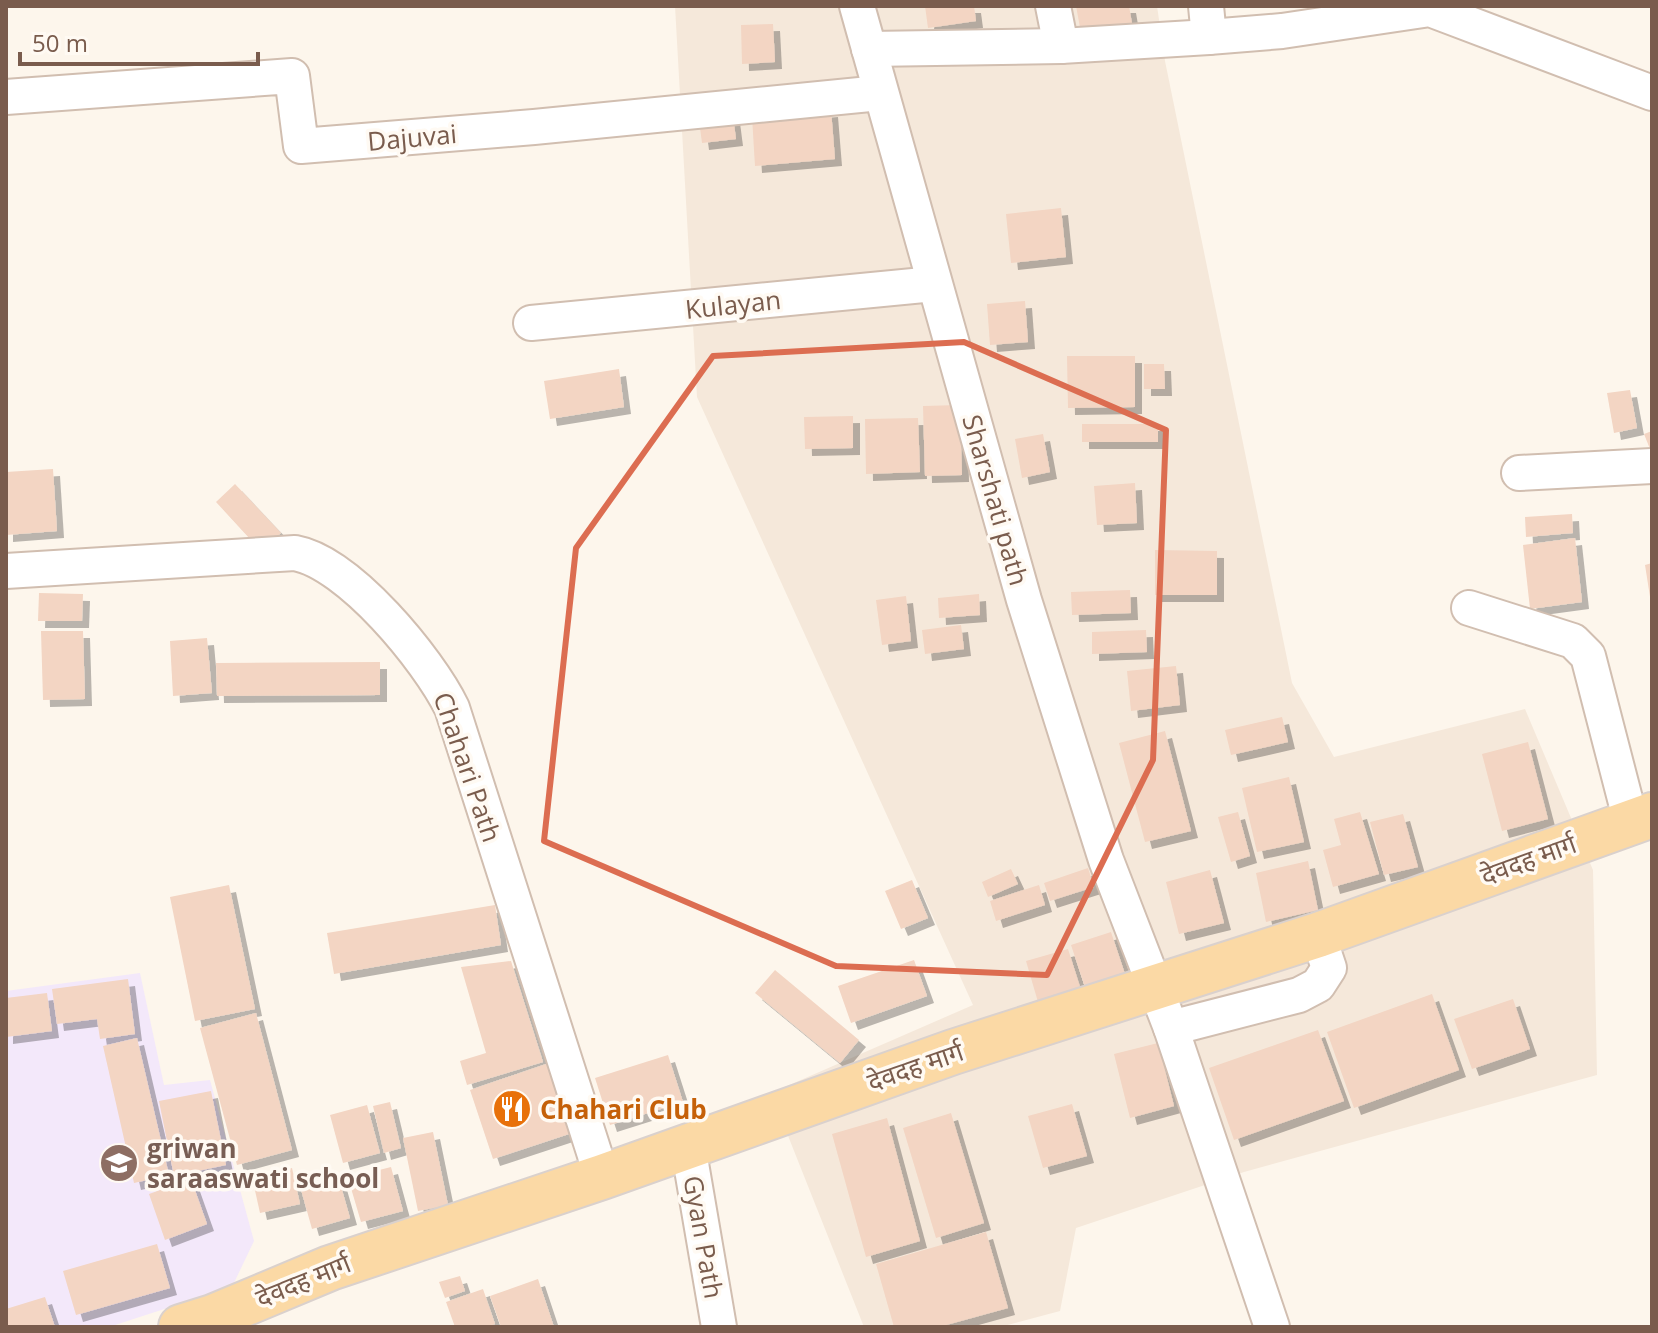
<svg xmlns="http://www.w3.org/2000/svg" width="1658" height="1333" viewBox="0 0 1658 1333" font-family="'Open Sans','Noto Sans Devanagari',sans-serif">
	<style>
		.residential { fill: #f5e8da }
		.education { fill: #f3e8fa }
		.building { fill: #f3d5c3; filter: url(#shadow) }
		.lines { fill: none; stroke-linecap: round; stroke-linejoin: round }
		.minor-casing { stroke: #d1beb0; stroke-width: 38 }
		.major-casing { stroke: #dad1cd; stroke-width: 48 }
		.minor { stroke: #fff; stroke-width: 34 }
		.major { stroke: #fbd9a5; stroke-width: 44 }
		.marked { fill: none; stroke: #dc6d51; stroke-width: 6; stroke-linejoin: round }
		.labels { text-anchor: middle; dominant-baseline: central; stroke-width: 7; stroke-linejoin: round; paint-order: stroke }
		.street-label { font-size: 26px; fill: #7a5c4d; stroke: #fffaf3 }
		.food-label { font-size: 26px; font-weight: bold; fill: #c56008; stroke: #fffaf3; text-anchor: start }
		.education-label { font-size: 26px; font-weight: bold; fill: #785e54; stroke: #fffaf3; text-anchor: start }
	</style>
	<defs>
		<filter id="shadow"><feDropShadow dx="7" dy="7" stdDeviation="0" flood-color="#0004"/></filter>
	</defs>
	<rect width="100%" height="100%" fill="#fdf6ec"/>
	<polygon class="residential" points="675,6 1157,6 1165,61 1292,683 1334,757 1525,709 1593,870 1597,1075 1244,1172 1076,1228 1060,1311 1000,1327 864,1327 771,1093 973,1005 697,397"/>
	<polygon class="education" points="140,973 164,1085 210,1080 254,1241 232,1287 109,1327 6,1327 6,991"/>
	<g class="building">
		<polygon points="925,6 974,6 976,21 928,28"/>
		<polygon points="1076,6 1129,6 1133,29 1082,38"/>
		<polygon points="773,24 775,62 742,64 741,25"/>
		<polygon points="831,110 835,159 755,166 752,117"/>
		<polygon points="733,116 736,139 702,143 699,120"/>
		<polygon points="1061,208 1066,257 1011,263 1006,214"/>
		<polygon points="1025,301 1028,342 990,345 987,304"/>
		<polygon points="1067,356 1135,356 1135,407 1068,408"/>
		<polygon points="1144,364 1164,364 1165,389 1144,389"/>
		<polygon points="619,369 624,407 550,419 544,381"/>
		<polygon points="1630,390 1637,428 1614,433 1607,393"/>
		<polygon points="960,405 962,475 925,476 923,406"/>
		<polygon points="853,416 853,448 805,449 804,417"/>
		<polygon points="918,418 920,472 866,474 865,419"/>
		<rect x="1082" y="424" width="76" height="18"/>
		<polygon points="1652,431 1652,454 1644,434"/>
		<polygon points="1043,434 1050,472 1022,478 1015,439"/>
		<polygon points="53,469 57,531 6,535 6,472"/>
		<polygon points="1135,483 1137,523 1097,525 1094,486"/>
		<polygon points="235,484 281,533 261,551 216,502"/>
		<polygon points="1572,514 1573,533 1526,537 1525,517"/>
		<polygon points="1575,538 1582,602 1530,609 1523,545"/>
		<polygon points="1155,550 1217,551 1217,595 1155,595"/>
		<polygon points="1652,563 1652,597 1650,597 1645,565"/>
		<polygon points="1130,590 1131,613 1072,615 1071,592"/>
		<polygon points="39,593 83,594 82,621 38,621"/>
		<polygon points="979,594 980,615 939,618 938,598"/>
		<polygon points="906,596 911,641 882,645 876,600"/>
		<polygon points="961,625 964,649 925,654 922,630"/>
		<polygon points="1146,630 1147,652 1092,654 1092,632"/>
		<polygon points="41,631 83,631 85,699 43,700"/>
		<polygon points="207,638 212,693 173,696 170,641"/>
		<polygon points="380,662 380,695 217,696 216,663"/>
		<polygon points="1176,666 1180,705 1131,711 1127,671"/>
		<polygon points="1282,717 1288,742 1231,755 1225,730"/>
		<polygon points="1165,731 1191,831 1145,842 1119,743"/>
		<polygon points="1528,742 1548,819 1502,831 1482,754"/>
		<polygon points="1289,777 1304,842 1257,852 1242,788"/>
		<polygon points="1238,812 1250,856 1231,862 1218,817"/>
		<polygon points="1360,812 1379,874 1333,887 1323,850 1341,845 1334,819"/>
		<polygon points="1403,814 1418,867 1384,875 1370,822"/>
		<polygon points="1308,861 1318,910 1266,922 1256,873"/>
		<polygon points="1088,868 1094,887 1050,901 1044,883"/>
		<polygon points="1011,869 1018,884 988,897 982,882"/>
		<polygon points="1210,870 1224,923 1179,934 1166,882"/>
		<polygon points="912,880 928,918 901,929 885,891"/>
		<polygon points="229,885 255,1009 195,1021 170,897"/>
		<polygon points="1039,885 1045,905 996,921 990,901"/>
		<polygon points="495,905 501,945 334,974 327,933"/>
		<polygon points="1111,932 1126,977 1086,990 1071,945"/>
		<polygon points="1068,949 1081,990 1038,1002 1026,961"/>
		<polygon points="914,960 927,996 851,1023 838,986"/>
		<polygon points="511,961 543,1062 467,1085 460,1061 486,1053 461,967"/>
		<polygon points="775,970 859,1040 840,1063 755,993"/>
		<polygon points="128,979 135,1034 100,1039 97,1019 57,1024 52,989"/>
		<polygon points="47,993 52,1031 6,1037 6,998"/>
		<polygon points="1432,994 1459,1070 1354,1108 1327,1032"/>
		<polygon points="1513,999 1530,1049 1472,1069 1454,1019"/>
		<polygon points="256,1013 292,1150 237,1165 200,1028"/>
		<polygon points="1318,1030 1344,1101 1234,1140 1209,1068"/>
		<polygon points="137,1038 169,1175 134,1183 103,1046"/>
		<polygon points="1158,1043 1174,1106 1130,1118 1114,1054"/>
		<polygon points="668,1055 683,1102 610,1125 595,1078"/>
		<polygon points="552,1062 575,1132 493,1159 470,1090"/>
		<polygon points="211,1091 226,1165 174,1176 159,1101"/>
		<polygon points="390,1102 401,1148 384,1153 373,1106"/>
		<polygon points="1072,1104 1087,1156 1043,1168 1028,1116"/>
		<polygon points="367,1105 380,1153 343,1163 330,1115"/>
		<polygon points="951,1113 984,1223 936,1238 903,1128"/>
		<polygon points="887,1118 920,1241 866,1257 832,1134"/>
		<polygon points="433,1132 448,1205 418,1211 403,1138"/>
		<polygon points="391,1167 403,1211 361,1222 348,1178"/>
		<polygon points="292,1168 300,1204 260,1213 252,1177"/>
		<polygon points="338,1176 350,1218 312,1229 300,1186"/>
		<polygon points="191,1179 207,1224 165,1240 149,1194"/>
		<polygon points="986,1232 1008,1308 939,1327 894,1327 876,1264"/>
		<polygon points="157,1244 170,1288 76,1315 63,1271"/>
		<polygon points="460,1276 465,1291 445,1298 439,1282"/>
		<polygon points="538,1279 554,1327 501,1327 490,1296"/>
		<polygon points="483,1289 495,1324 487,1327 455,1327 446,1302"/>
		<polygon points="45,1297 55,1327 6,1327 6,1309"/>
	</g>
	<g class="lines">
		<g class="minor-casing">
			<g id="minor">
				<polyline points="857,6 1024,600 1106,860 1171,1028 1272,1327"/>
				<polyline points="1053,6 1061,46"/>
				<polyline points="1206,6 1209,37"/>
				<polyline points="869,49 1061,46 1209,37 1282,31 1430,9 1652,93"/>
				<polyline points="6,97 292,76 301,146 534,127 880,93"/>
				<polyline points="531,323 934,284"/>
				<polyline points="1519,473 1652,466"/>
				<path d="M6,571L295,553C349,563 428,659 452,708L602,1177"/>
				<polyline points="1469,608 1573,641 1588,656 1631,822"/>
				<polyline points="1171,1028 1299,995 1318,985 1329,968 1318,935"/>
				<polyline points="688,1146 719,1327"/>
			</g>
		</g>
		<g class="major-casing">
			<polyline id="major" points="181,1327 213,1317 330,1268 602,1177 953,1052 1318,935 1652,815"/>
		</g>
		<use href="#minor" class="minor"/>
		<use href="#major" class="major"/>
	</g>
	<path class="marked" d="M964,342L1166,430L1153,760L1047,975L836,966L544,841L576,548L713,356Z"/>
	<defs>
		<g id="restaurant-disc" transform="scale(2)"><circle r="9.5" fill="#e8710a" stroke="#fffaf3"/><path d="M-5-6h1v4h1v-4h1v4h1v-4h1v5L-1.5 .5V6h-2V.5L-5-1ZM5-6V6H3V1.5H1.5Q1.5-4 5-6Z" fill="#fff"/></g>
		<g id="school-disc" transform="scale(2)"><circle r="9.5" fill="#8d6e63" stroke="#fffaf3"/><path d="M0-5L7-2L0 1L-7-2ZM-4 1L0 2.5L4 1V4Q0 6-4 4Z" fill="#fff"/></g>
	</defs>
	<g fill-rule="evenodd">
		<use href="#restaurant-disc" x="512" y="1109"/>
		<use href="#school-disc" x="119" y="1163"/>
	</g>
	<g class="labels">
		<g class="street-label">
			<text transform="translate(412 137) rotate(-5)">Dajuvai</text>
			<text transform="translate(733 304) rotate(-6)">Kulayan</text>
			<text transform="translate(996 500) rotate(74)">Sharshati path</text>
			<text transform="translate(468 767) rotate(71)">Chahari Path</text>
			<text transform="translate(1528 859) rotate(-20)">देवदह मार्ग</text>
			<text transform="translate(915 1066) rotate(-19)">देवदह मार्ग</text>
			<text transform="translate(704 1237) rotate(80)">Gyan Path</text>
			<text transform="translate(303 1280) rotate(-22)">देवदह मार्ग</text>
		</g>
		<g class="food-label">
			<text x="540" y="1109">Chahari Club</text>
		</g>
		<g class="education-label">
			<text x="147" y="1148">griwan<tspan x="147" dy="30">saraaswati school</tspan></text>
		</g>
	</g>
	<rect width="1658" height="1333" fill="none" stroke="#7a5c4d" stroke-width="16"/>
	<path d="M20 52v12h238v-12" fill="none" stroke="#7a5c4d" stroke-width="4"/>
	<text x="32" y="52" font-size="24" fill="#7a5c4d" stroke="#fffaf3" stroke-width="6" paint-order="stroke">50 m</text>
</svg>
